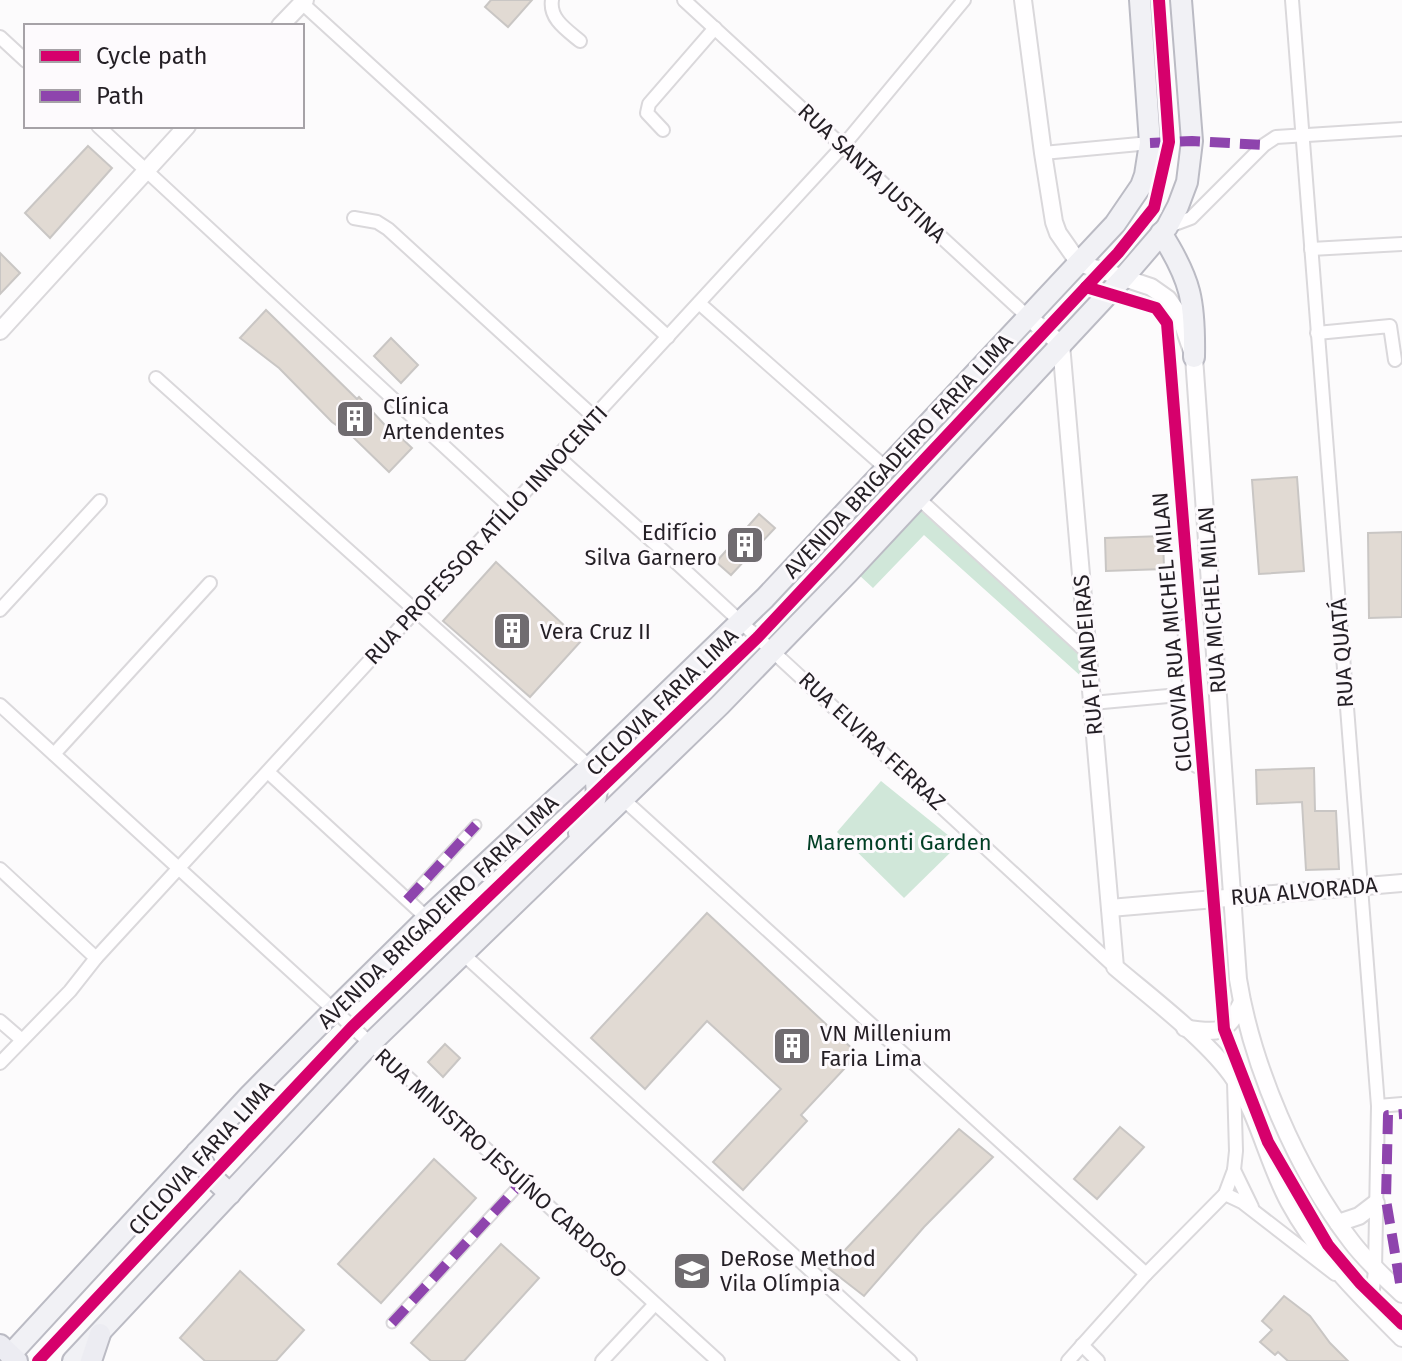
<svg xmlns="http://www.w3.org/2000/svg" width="1402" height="1361" viewBox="0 0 1402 1361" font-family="'Fira Sans',sans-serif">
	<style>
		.green { fill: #d0e7d9 }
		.building { fill: #e1dad3; stroke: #c9c6c4; stroke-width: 2 }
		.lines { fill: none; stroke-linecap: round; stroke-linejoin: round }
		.pedestrian-casing { stroke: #dad8db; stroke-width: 13 }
		.minor-casing { stroke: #dad8db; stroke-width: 16 }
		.tertiary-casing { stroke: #dad8db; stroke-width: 20 }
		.primary-casing { stroke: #bbbbc4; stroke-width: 24 }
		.trunk-casing { stroke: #bbbbc4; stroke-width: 24 }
		.pedestrian { stroke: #fffeff; stroke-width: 9 }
		.minor { stroke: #fffeff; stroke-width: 12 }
		.tertiary { stroke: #fffeff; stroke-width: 16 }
		.primary { stroke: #f1f1f5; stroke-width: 20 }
		.trunk { stroke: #ececf2; stroke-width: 20 }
		.quiet { stroke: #8e44ad; stroke-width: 10; stroke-dasharray: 20 10; stroke-linecap: butt }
		.cycleway-casing { stroke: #fdfafd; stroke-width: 17 }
		.cycleway { stroke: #d6006c; stroke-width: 12 }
		.labels { text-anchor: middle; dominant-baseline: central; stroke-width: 6; stroke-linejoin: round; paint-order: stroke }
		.street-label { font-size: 22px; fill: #241f25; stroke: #fdfafd }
		.poi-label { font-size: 22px; fill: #241f25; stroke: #fdfafd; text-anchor: start }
		.park-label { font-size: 22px; fill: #003e24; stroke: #fdfafd }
	</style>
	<rect width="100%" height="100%" fill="#fcfbfc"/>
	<g class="green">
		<polygon points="918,507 1080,654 1084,679 924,535 873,588 858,574"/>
		<polygon points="881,781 959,844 904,898 837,832"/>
	</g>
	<g class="building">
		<polygon points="491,0 532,0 508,27 485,7"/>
		<polygon points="88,146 112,168 50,238 25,213"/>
		<polygon points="0,253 20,273 0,294"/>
		<polygon points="266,310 357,399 359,397 394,435 396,433 412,448 389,472 353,437 332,422 279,368 240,338"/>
		<polygon points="391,338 418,365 401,383 374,356"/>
		<polygon points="1297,477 1304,571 1259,574 1252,480"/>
		<polygon points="759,514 775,528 731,575 716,562"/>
		<polygon points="1402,532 1402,617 1369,618 1368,533"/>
		<polygon points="1163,536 1164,569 1106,571 1105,538"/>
		<polygon points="496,562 581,641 530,697 443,621"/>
		<polygon points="1314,768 1315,811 1336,811 1339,869 1306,870 1302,802 1257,804 1256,770"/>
		<polygon points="707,913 858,1054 801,1115 807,1121 743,1190 713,1162 781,1089 707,1021 645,1089 591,1038"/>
		<polygon points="445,1044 460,1058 443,1077 428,1062"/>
		<polygon points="1120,1127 1144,1147 1097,1199 1074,1179"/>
		<polygon points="959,1129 993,1157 924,1227 864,1296 828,1268"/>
		<polygon points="434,1159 476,1198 381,1303 338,1264"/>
		<polygon points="501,1244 539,1278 464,1361 431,1361 411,1343"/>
		<polygon points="240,1271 304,1330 276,1361 205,1361 180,1338"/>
		<polygon points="1284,1296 1310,1316 1330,1343 1348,1361 1288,1361 1278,1352 1275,1355 1260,1342 1272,1330 1262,1321"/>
	</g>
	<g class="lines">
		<g class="pedestrian-casing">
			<g id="pedestrian">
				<polyline points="407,900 476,825"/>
				<polyline points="392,1323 522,1182"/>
			</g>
		</g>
		<g class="minor-casing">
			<g id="minor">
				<path d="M552,0C549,19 567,30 580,41"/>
				<polyline points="684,0 1028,317"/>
				<polyline points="1292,0 1378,1106 1375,1270 1371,1307"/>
				<polyline points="302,3 668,337"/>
				<polyline points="0,37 26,61"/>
				<polyline points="98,126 511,508"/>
				<polyline points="663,130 647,113 649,104 715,28"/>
				<polyline points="1043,153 1150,143"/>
				<polyline points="354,218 377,222 388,229 594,417"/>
				<polyline points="1167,227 1191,218 1264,145 1276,137 1402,129"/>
				<polyline points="1311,249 1402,244"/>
				<polyline points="699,303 887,469"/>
				<polyline points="1317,333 1390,326 1395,360"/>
				<polyline points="156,378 590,767"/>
				<polyline points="558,457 679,565 1115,967"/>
				<polyline points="918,498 1087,652"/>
				<polyline points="0,610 100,501"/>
				<polyline points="1184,626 1196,766"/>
				<polyline points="1092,703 1190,694"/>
				<polyline points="0,705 718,1361"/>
				<polyline points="54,754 210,583"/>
				<polyline points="268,772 427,918"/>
				<polyline points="623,799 1146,1274"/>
				<polyline points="0,869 96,958"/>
				<polyline points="462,953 910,1361"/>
				<polyline points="0,1021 22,1040"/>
				<polyline points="0,1063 70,991 96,958 843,146 964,0"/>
				<polyline points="1378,1106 1402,1104"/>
				<polyline points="1234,1170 1252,1207"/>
				<polyline points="1225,1194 1242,1202 1335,1274"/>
				<polyline points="1082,1345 1098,1361"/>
				<polyline points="602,1361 655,1304"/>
				<polyline points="1068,1361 1146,1274 1225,1194 1234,1170 1236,1151 1234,1082"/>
			</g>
		</g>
		<g class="tertiary-casing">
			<g id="tertiary">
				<path d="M1023,0L1043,153L1054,222L1058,233L1079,263L1151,287L1168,299L1180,316L1194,357L1238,979C1252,1066 1297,1171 1351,1241C1366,1261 1384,1277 1402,1294"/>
				<polyline points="280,26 305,0"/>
				<path d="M1028,317L1061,344L1115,967C1150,997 1210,1042 1235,1080C1259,1117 1268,1163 1289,1202C1317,1254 1361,1297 1402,1338"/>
				<polyline points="0,331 187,126"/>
				<polyline points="1110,908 1402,883"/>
				<path d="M1185,1028C1218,1034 1227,1034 1242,1002"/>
				<polyline points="1338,1223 1359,1216 1376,1203"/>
			</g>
		</g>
		<g class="primary-casing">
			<g id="primary">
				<path d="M1161,233C1191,280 1195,301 1194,357"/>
				<path d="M579,833C592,809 605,793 590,767"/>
				<polyline points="197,1152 211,1176 230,1194"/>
				<polyline points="10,1355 249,1096 334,1010 427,918 590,767 765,598 1115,224 1141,186 1145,175 1150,143 1140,0"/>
				<polyline points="73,1361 370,1044 720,705 848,573 1124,277 1167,227 1178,206 1187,182 1192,141 1181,0"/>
			</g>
		</g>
		<g class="trunk-casing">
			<g id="trunk">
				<polyline points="0,1345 17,1361"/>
				<polyline points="91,1361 100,1334"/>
			</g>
		</g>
		<use href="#pedestrian" class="pedestrian"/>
		<use href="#minor" class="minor"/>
		<use href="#tertiary" class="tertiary"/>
		<use href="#primary" class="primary"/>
		<use href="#trunk" class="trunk"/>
		<g class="quiet">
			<polyline points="1150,143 1192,141 1264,145"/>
			<polyline points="407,900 476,825"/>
			<polyline points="1400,1283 1386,1200 1388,1115 1402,1114"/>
			<polyline points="392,1323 522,1182"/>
		</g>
		<g class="cycleway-casing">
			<g id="cycleway">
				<polyline points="1086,287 1156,308 1167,323 1224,1029 1268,1142 1328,1245 1360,1283 1402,1324"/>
				<polyline points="38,1361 352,1027 758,637 1118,253 1154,208 1169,142 1159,0"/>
			</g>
		</g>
		<use href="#cycleway" class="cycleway"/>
	</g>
	<defs>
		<g id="building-square" transform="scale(2)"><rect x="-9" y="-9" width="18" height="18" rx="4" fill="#706c70" stroke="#fdfafd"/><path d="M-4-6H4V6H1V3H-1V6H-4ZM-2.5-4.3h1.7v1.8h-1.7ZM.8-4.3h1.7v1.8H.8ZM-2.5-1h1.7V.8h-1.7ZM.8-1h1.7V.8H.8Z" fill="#fff"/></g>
		<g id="university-square" transform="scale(2)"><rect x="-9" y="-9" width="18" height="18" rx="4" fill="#706c70" stroke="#fdfafd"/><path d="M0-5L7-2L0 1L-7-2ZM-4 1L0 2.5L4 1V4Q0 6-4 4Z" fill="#fff"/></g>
	</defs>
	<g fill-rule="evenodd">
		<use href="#building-square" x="355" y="419"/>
		<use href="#building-square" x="745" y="545"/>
		<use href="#building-square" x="512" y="631"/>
		<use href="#building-square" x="792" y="1046"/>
		<use href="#university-square" x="692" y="1271"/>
	</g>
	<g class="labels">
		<g class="street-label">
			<text transform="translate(872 173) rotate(43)">RUA SANTA JUSTINA</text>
			<text transform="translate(898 456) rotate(-47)">AVENIDA BRIGADEIRO FARIA LIMA</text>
			<text transform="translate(486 535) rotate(-47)">RUA PROFESSOR ATÍLIO INNOCENTI</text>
			<text transform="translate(1212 600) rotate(-94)">RUA MICHEL MILAN</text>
			<text transform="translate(1172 632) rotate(-95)">CICLOVIA RUA MICHEL MILAN</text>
			<text transform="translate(1342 653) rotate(-94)">RUA QUATÁ</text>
			<text transform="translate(1088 655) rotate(-95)">RUA FIANDEIRAS</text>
			<text transform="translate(662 702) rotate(-44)">CICLOVIA FARIA LIMA</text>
			<text transform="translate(872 741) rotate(43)">RUA ELVIRA FERRAZ</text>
			<text transform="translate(1304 891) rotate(-5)">RUA ALVORADA</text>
			<text transform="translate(438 912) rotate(-44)">AVENIDA BRIGADEIRO FARIA LIMA</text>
			<text transform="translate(201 1158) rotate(-47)">CICLOVIA FARIA LIMA</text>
			<text transform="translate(501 1163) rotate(42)">RUA MINISTRO JESUÍNO CARDOSO</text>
		</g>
		<g class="poi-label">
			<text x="383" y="406">Clínica<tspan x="383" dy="25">Artendentes</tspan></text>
			<text x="717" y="532" text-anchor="end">Edifício<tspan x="717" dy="25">Silva Garnero</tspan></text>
			<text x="540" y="631">Vera Cruz II</text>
			<text x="820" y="1033">VN Millenium<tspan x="820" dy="25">Faria Lima</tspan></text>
			<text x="720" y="1258">DeRose Method<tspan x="720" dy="25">Vila Olímpia</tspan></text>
		</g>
		<g class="park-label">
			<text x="899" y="842">Maremonti Garden</text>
		</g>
	</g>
	<rect x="24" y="24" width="280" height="104" fill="#fdfafd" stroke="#a6a2a7" stroke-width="2"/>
	<rect x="40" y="50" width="40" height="12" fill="#d6006c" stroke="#a6a2a7" stroke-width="2"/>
	<text x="96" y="64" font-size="24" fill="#241f25">Cycle path</text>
	<rect x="40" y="90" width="40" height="12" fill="#8e44ad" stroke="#a6a2a7" stroke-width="2"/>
	<text x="96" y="104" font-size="24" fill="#241f25">Path</text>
</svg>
